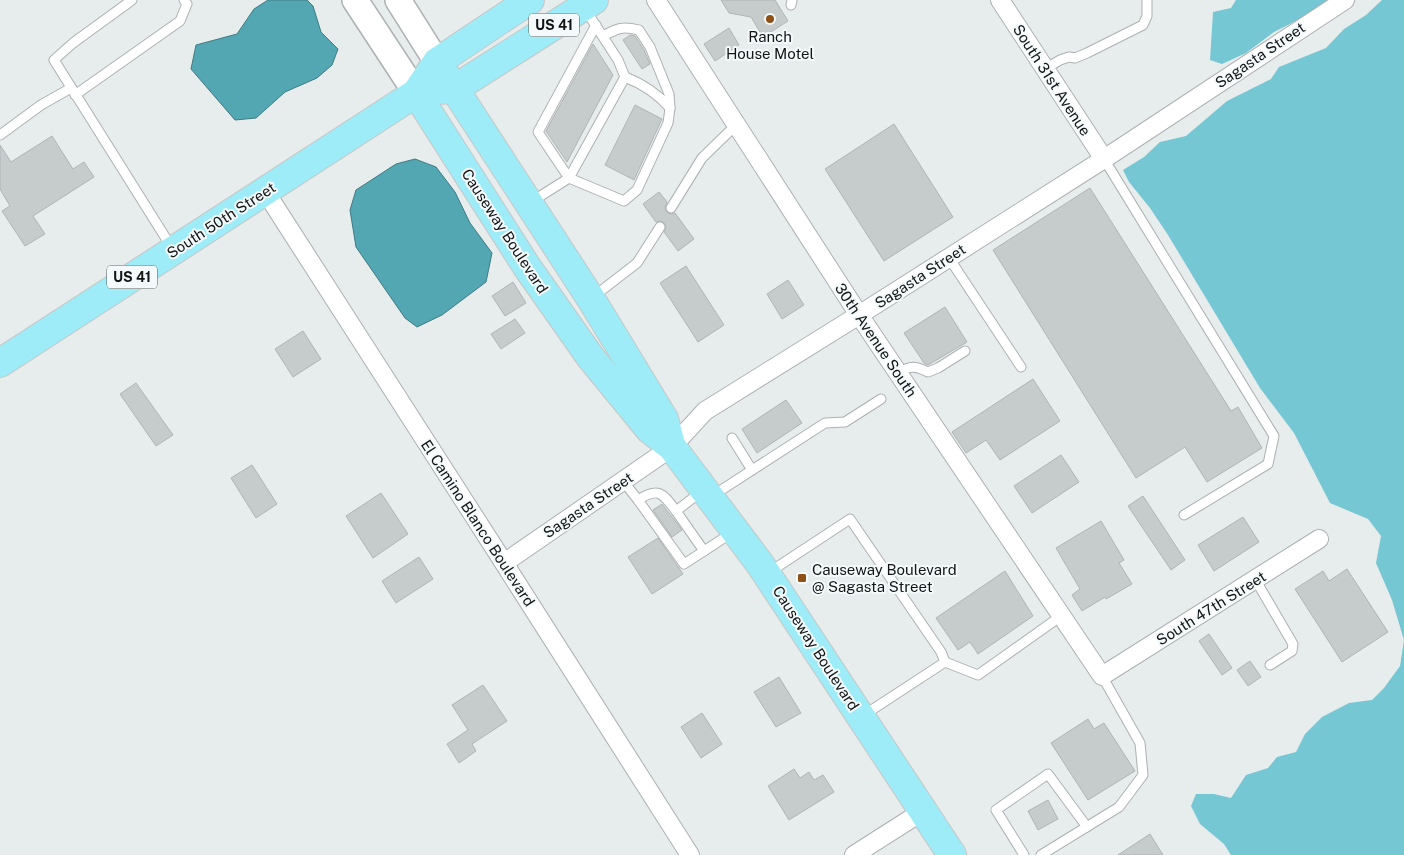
<svg xmlns="http://www.w3.org/2000/svg" width="1404" height="855" viewBox="0 0 1404 855" font-family="'Public Sans',sans-serif">
	<style>
		.green { fill: #74c7d3 }
		.water { fill: #52a7b3; stroke: #3f7b84 }
		.building { fill: #c6cbcc; stroke: #afb4b5 }
		.lines { fill: none; stroke-linecap: round; stroke-linejoin: round }
		.service-casing { stroke: #acb1b2; stroke-width: 11 }
		.minor-casing { stroke: #acb1b2; stroke-width: 20 }
		.secondary-casing { stroke: #acb1b2; stroke-width: 28 }
		.primary-casing { stroke: #c6c7c7; stroke-width: 30 }
		.service { stroke: #fff; stroke-width: 9 }
		.minor { stroke: #fff; stroke-width: 18 }
		.secondary { stroke: #fff; stroke-width: 25 }
		.primary { stroke: #9eecf7; stroke-width: 28 }
		.poi-dot { fill: #8f5017; stroke: #f4fafb; stroke-width: 2 }
		.labels { text-anchor: middle; dominant-baseline: central; stroke-width: 4; stroke-linejoin: round; paint-order: stroke }
		.shield { fill: #f4fafb; stroke: #565a5a; stroke-width: 1 }
		.shield-label { font-size: 14px; font-weight: bold; fill: #131515 }
		.poi-label { font-size: 15px; fill: #131515; stroke: #f4fafb }
		.street-label { font-size: 15px; fill: #131515; stroke: #f4fafb }
	</style>
	<rect width="100%" height="100%" fill="#e7eced"/>
	<g class="green">
		<polygon points="1236,0 1337,0 1274,32 1246,53 1222,64 1210,60 1213,12 1231,8"/>
		<polygon points="1382,0 1404,0 1404,855 1231,855 1224,844 1200,824 1191,806 1196,794 1214,794 1231,798 1246,775 1268,768 1277,757 1296,752 1305,734 1322,717 1349,703 1372,700 1384,688 1400,666 1404,640 1392,600 1376,563 1381,536 1368,519 1330,503 1294,433 1260,388 1168,235 1150,208 1129,182 1123,170 1144,157 1160,142 1186,136 1227,101 1271,79 1279,67 1326,48 1344,29 1366,15"/>
	</g>
	<g class="water">
		<polygon points="268,0 307,0 313,6 321,32 338,49 332,65 317,78 285,92 256,118 235,120 191,69 196,45 237,34 254,9"/>
		<polygon points="415,159 436,167 455,192 470,223 492,253 486,282 442,315 417,327 405,318 356,247 350,210 356,190 396,164"/>
	</g>
	<g class="building">
		<polygon points="721,0 775,0 788,21 763,37 751,17 729,13"/>
		<polygon points="729,28 739,45 715,61 704,44"/>
		<polygon points="630,35 635,36 644,50 650,64 642,69 623,40"/>
		<polygon points="593,44 613,75 567,162 546,131"/>
		<polygon points="635,105 662,119 634,180 605,165"/>
		<polygon points="894,124 953,217 884,261 825,169"/>
		<polygon points="52,136 73,169 84,162 94,177 33,216 45,234 25,246 2,211 10,206 0,189 0,145 11,162"/>
		<polygon points="1090,188 1231,411 1238,407 1262,448 1207,482 1185,447 1136,478 993,250"/>
		<polygon points="659,192 667,202 665,207 666,211 670,214 675,213 694,239 678,251 664,232 666,228 665,224 661,221 656,222 643,204"/>
		<polygon points="686,266 724,325 698,342 660,283"/>
		<polygon points="788,280 804,305 782,319 767,294"/>
		<polygon points="513,282 526,303 505,316 492,296"/>
		<polygon points="945,307 967,342 928,365 924,363 904,333"/>
		<polygon points="515,319 525,333 501,349 491,334"/>
		<polygon points="303,331 321,359 293,377 275,349"/>
		<polygon points="1033,379 1060,421 1000,460 986,440 966,453 952,432"/>
		<polygon points="136,383 173,435 156,446 120,394"/>
		<polygon points="786,400 802,423 757,453 742,429"/>
		<polygon points="1061,455 1079,482 1032,513 1014,486"/>
		<polygon points="252,465 277,504 256,518 231,478"/>
		<polygon points="381,493 408,534 373,558 346,516"/>
		<polygon points="1143,496 1185,560 1171,570 1128,506"/>
		<polygon points="662,504 682,530 672,537 653,510"/>
		<polygon points="1243,517 1259,542 1214,571 1198,545"/>
		<polygon points="1101,521 1124,560 1119,563 1132,584 1106,599 1105,597 1082,611 1072,595 1080,589 1056,548"/>
		<polygon points="658,538 683,574 652,594 628,557"/>
		<polygon points="419,557 433,579 396,603 382,581"/>
		<polygon points="1347,569 1388,632 1342,662 1295,589 1323,571 1329,581"/>
		<polygon points="1005,571 1033,616 978,654 970,642 958,650 936,618"/>
		<polygon points="1209,634 1232,668 1222,675 1199,641"/>
		<polygon points="1250,661 1261,677 1248,686 1237,670"/>
		<polygon points="779,677 801,713 776,727 754,692"/>
		<polygon points="483,685 507,721 472,744 476,751 459,763 447,744 468,730 452,705"/>
		<polygon points="702,713 722,744 701,758 681,727"/>
		<polygon points="1088,719 1094,729 1104,723 1135,771 1088,800 1051,743"/>
		<polygon points="794,769 800,778 809,772 814,780 823,775 834,792 789,820 768,786"/>
		<polygon points="1048,800 1058,819 1038,830 1028,811"/>
		<polygon points="1150,834 1163,855 1118,855"/>
	</g>
	<g class="lines">
		<g class="service-casing">
			<g id="service">
				<polyline points="132,0 73,43 54,60 172,248"/>
				<polyline points="791,5 792,0"/>
				<path d="M596,25L538,132L569,178L624,201L637,190L668,123L670,108L669,94L650,47L639,30C622,26 618,28 603,36"/>
				<polyline points="1045,69 1060,60 1069,57 1075,58 1087,53 1143,25 1147,16 1147,0"/>
				<path d="M625,77C643,84 657,93 670,108"/>
				<polyline points="75,95 180,21 187,4 184,0"/>
				<polyline points="0,135 41,105 71,88"/>
				<polyline points="1104,159 1274,436 1268,464 1184,515"/>
				<polyline points="531,202 569,178 625,77 618,60 585,9"/>
				<polyline points="671,208 702,158 736,125"/>
				<polyline points="949,258 1021,367"/>
				<polyline points="593,297 637,263 660,227"/>
				<path d="M898,373C910,365 916,366 928,372L938,368L965,351"/>
				<polyline points="732,438 752,470"/>
				<path d="M623,481L638,500C659,486 663,494 676,511"/>
				<polyline points="702,491 676,511 704,551 733,532"/>
				<polyline points="712,496 825,423 845,422 881,399"/>
				<polyline points="638,500 684,564 704,551"/>
				<polyline points="768,573 850,519 941,652 945,662"/>
				<polyline points="1255,579 1293,644 1292,651 1270,665"/>
				<polyline points="864,715 945,662 978,675 1061,616"/>
				<polyline points="1024,855 996,810 1048,774 1087,827"/>
				<polyline points="1041,855 1119,807 1143,775 1140,743 1102,676"/>
			</g>
		</g>
		<g class="minor-casing">
			<g id="minor">
				<polyline points="656,0 859,315 1102,676 1319,539"/>
				<polyline points="1000,0 1104,159"/>
				<polyline points="265,191 504,563 690,855"/>
				<polyline points="504,563 672,447 705,411 859,315 1104,159 1345,0"/>
				<polyline points="854,855 923,811"/>
			</g>
		</g>
		<g class="secondary-casing">
			<g id="secondary">
				<polyline points="355,0 416,93"/>
				<polyline points="398,0 437,62"/>
			</g>
		</g>
		<g class="primary-casing">
			<g id="primary">
				<polyline points="437,62 591,299 664,419 670,441"/>
				<polyline points="437,90 454,89 594,0"/>
				<polyline points="416,93 527,267 591,358 650,430 672,447 760,564 952,855"/>
				<polyline points="0,363 416,93 437,62 530,0"/>
			</g>
		</g>
		<use href="#service" class="service"/>
		<use href="#minor" class="minor"/>
		<use href="#secondary" class="secondary"/>
		<use href="#primary" class="primary"/>
	</g>
	<g class="poi-dot">
		<circle cx="770" cy="19" r="5"/>
		<rect x="797" y="573" width="10" height="10" rx="2.5"/>
	</g>
	<g class="labels">
		<g class="shield">
			<rect x="529" y="13.5" width="50" height="23" rx="4"/>
			<rect x="107" y="265.5" width="50" height="23" rx="4"/>
		</g>
		<g class="shield-label">
			<text x="554" y="25">US 41</text>
			<text x="132" y="277">US 41</text>
		</g>
		<g class="poi-label">
			<text x="770" y="36">Ranch<tspan x="770" dy="17">House Motel</tspan></text>
			<text x="812" y="569" text-anchor="start">Causeway Boulevard<tspan x="812" dy="17">@ Sagasta Street</tspan></text>
		</g>
		<g class="street-label">
			<text transform="translate(1260 55) rotate(-34)">Sagasta Street</text>
			<text transform="translate(1052 80) rotate(57)">South 31st Avenue</text>
			<text transform="translate(221 220) rotate(-33)">South 50th Street</text>
			<text transform="translate(505 231) rotate(57)">Causeway Boulevard</text>
			<text transform="translate(920 276) rotate(-33)">Sagasta Street</text>
			<text transform="translate(876 340) rotate(56)">30th Avenue South</text>
			<text transform="translate(588 505) rotate(-34)">Sagasta Street</text>
			<text transform="translate(478 523) rotate(57)">El Camino Blanco Boulevard</text>
			<text transform="translate(1211 608) rotate(-32)">South 47th Street</text>
			<text transform="translate(816 648) rotate(57)">Causeway Boulevard</text>
		</g>
	</g>
</svg>
